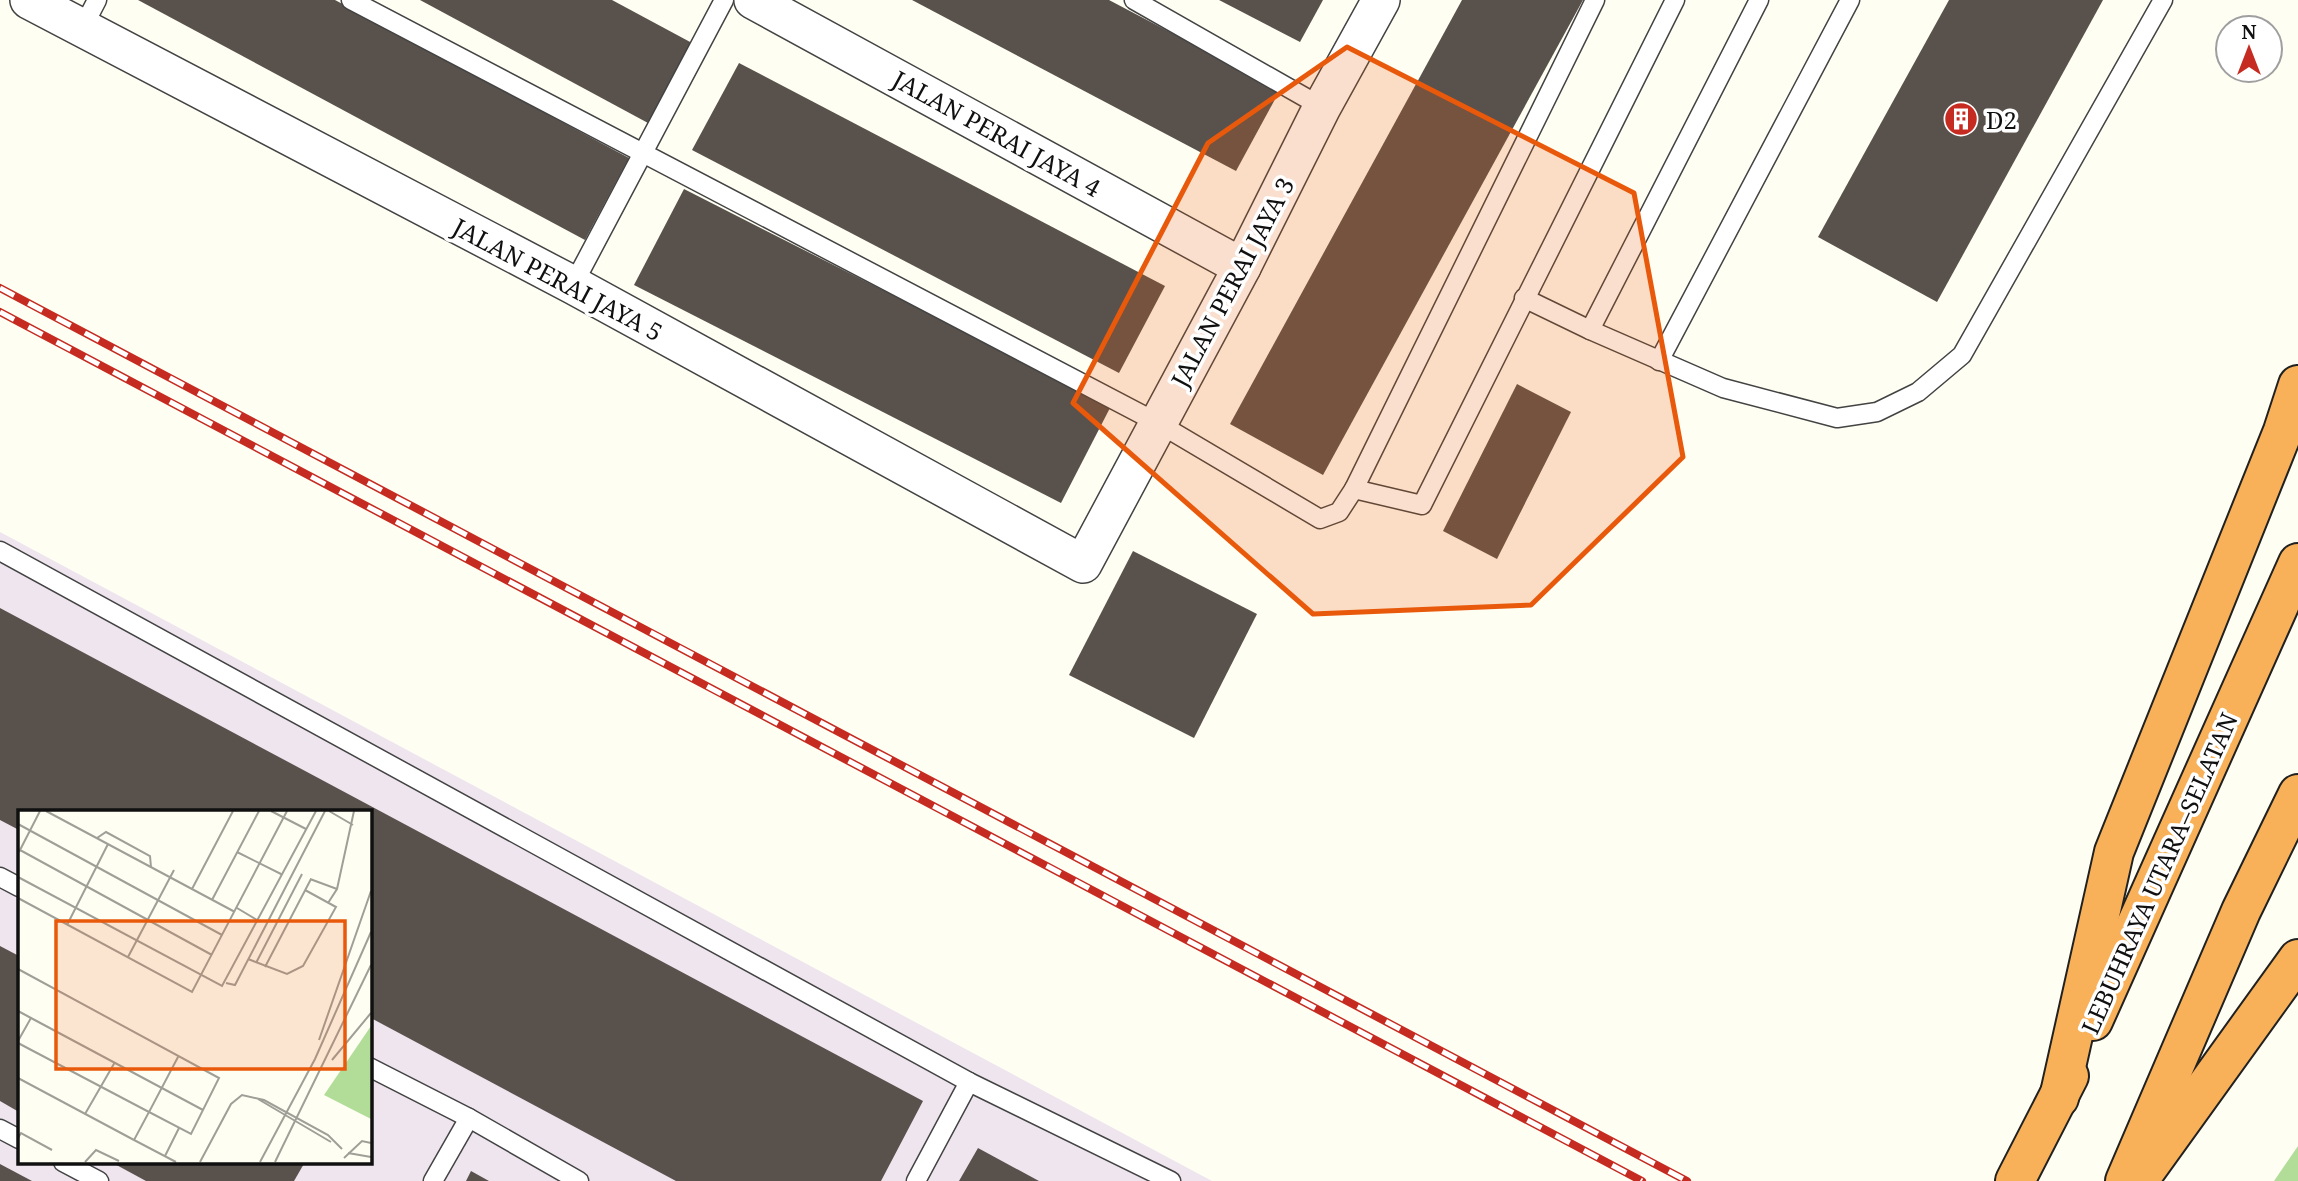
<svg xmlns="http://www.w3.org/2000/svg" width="2298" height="1181" viewBox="0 0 2298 1181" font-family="'Noto Serif',serif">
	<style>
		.industrial { fill: #eee5ee; fill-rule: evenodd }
		.forest { fill: #b1dd99 }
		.building { fill: #59524c }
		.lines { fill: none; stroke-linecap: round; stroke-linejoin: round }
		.service-casing { stroke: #434343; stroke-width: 21 }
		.minor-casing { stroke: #434343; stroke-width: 40 }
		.motorway-casing { stroke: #212121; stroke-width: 42 }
		.service { stroke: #fff; stroke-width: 18 }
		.minor { stroke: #fff; stroke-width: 37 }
		.motorway { stroke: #f8b158; stroke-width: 38 }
		.rail-casing { stroke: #c62b22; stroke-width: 8 }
		.rail { stroke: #fff; stroke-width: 5; stroke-dasharray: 16; stroke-linecap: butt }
		.marked { fill: #e8590c; fill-opacity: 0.2; stroke: #e8590c; stroke-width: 5; stroke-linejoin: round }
		.labels { text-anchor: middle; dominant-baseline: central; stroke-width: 7; stroke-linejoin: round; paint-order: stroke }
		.poi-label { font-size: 24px; fill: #101010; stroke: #fff; text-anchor: start }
		.street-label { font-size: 24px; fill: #101010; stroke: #fff }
		.inset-road { fill: none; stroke: #9f9f98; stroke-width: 2 }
		.view { fill: #e8590c; fill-opacity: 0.15; stroke: #e8590c; stroke-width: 3.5 }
		.inset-edge { fill: none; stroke: #101010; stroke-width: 3.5 }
	</style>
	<rect width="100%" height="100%" fill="#fffef3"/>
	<path class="industrial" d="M0,532L1212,1181H0ZM19,812H369V1162H19Z"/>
	<polygon class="forest" points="2298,1146 2298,1181 2274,1181"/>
	<g class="building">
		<polygon points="138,0 335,0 629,158 585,240"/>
		<polygon points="420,0 612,0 692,43 648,123"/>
		<polygon points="912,0 1109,0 1280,90 1236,171"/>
		<polygon points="1219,0 1323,0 1300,42"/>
		<polygon points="1462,0 1583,0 1323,475 1230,424"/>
		<polygon points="1949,0 2103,0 1937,302 1818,237"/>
		<polygon points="739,63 1165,286 1119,373 692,150"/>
		<polygon points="684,189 1111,406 1061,503 634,285"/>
		<polygon points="1517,384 1571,412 1497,559 1443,531"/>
		<polygon points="1133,551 1257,614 1194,738 1069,675"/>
		<polygon points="0,608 923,1101 881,1181 676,1181 369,1017 369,812 19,812 19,830 0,820"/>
		<polygon points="0,946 19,956 19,1112 0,1101"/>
		<polygon points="978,1148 1039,1181 959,1181"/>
		<polygon points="111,1162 305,1162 294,1181 146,1181"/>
		<polygon points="0,1164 32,1181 0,1181"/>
		<polygon points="471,1171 489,1181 466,1181"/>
	</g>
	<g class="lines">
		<g class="service-casing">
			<g id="service">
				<polyline points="351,0 1158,423 1320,519 1339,512 1354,489 1595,0"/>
				<polyline points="1134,0 1322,107"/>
				<polyline points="82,29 97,0"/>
				<polyline points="573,285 724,0"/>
				<polyline points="1524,298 1590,330 1723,388 1837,418 1877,412 1918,392 1962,355 2163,0"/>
				<polyline points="1590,330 1759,0"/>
				<polyline points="1659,361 1850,0"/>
				<polyline points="1354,489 1422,505 1675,0"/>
				<polyline points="0,551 969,1082 1171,1181"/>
				<polyline points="0,877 19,887"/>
				<polyline points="369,1067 469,1118 579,1181"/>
				<polyline points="0,1129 19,1139"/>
				<polyline points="63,1162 99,1181"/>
				<polyline points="433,1181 469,1118"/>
				<polyline points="916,1181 969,1082"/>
			</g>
		</g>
		<g class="minor-casing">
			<g id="minor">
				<polyline points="29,0 573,285 1083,564 1242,267 1322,107 1381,0"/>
				<polyline points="753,0 1242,267"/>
			</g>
		</g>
		<g class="motorway-casing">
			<g id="motorway">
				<polyline points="2093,1021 2298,563"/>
				<polyline points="2059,1098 2114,852 2283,431 2298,385"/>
				<polyline points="2146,1170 2298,959"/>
				<polyline points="2015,1181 2069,1076"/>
				<polyline points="2125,1181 2241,911 2298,794"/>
			</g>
		</g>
		<use href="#service" class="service"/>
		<use href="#minor" class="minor"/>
		<use href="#motorway" class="motorway"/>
		<g class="rail-casing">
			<g id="rail">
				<polyline points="0,288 1687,1181"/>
				<polyline points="0,312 1642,1181"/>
			</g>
		</g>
		<use href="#rail" class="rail"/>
	</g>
	<path class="marked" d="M1347,47L1634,193L1683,457L1531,605L1313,614L1073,403L1208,143Z"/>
	<defs>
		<g id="building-disc" transform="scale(1.75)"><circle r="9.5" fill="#c62b22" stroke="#fff"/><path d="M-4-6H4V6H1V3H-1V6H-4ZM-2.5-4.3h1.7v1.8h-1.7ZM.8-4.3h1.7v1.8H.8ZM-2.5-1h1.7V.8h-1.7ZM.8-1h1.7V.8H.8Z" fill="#fff"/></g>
	</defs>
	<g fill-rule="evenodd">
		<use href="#building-disc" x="1961" y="119"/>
	</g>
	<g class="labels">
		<g class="poi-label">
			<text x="1986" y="119">D2</text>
		</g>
		<g class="street-label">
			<text transform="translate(997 133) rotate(29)">JALAN PERAI JAYA 4</text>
			<text transform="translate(558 279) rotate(28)">JALAN PERAI JAYA 5</text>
			<text transform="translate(1232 282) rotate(-62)">JALAN PERAI JAYA 3</text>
			<text transform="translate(2159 873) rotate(-66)">LEBUHRAYA UTARA–SELATAN</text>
		</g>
	</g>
	<g transform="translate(18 810)">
		<rect width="354" height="354" fill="#fffef3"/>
		<path d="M353,216V309L306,285Z" fill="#b1dd99"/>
		<path class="inset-road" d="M28,1L217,102M253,1L288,19M311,1L335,15M0,14L204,125M79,28L88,22L132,46L133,57M2,40L194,145M1,42L22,1M219,42L263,64M0,67L204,176L298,1M292,69L319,79M174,79L215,1M0,88L174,182L269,1M194,90L241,1M310,93L319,79L336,1M219,98L239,110M49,115L90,34M110,147L156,60M230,149L269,164L285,156L318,97L287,80M238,153L284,64M247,157L293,69M0,159L201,268L173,324L131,302L160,247M208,173L217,175L307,1M0,201L13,208L0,231M13,208L185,300M301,230L353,81M0,233L131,302L116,330L158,352M314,250L353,203M0,268L116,330M240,289L313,332M67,304L97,252M0,328L3,323L34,340M330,343L353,347M147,346L161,318M326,348L344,331L353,333M67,352L78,340L101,351M182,352L213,294L224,285L246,290L310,325L324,339M242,352L297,249L353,122M257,352L353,155"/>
		<path class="view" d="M38,111H327V259H38Z"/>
		<rect width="354" height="354" class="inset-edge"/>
	</g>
	<g transform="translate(2249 49)"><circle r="33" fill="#ffffff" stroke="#9f9f9f" stroke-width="2"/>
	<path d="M0-5L12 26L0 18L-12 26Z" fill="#c62b22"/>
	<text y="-10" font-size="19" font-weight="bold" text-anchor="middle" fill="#101010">N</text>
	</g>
</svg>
